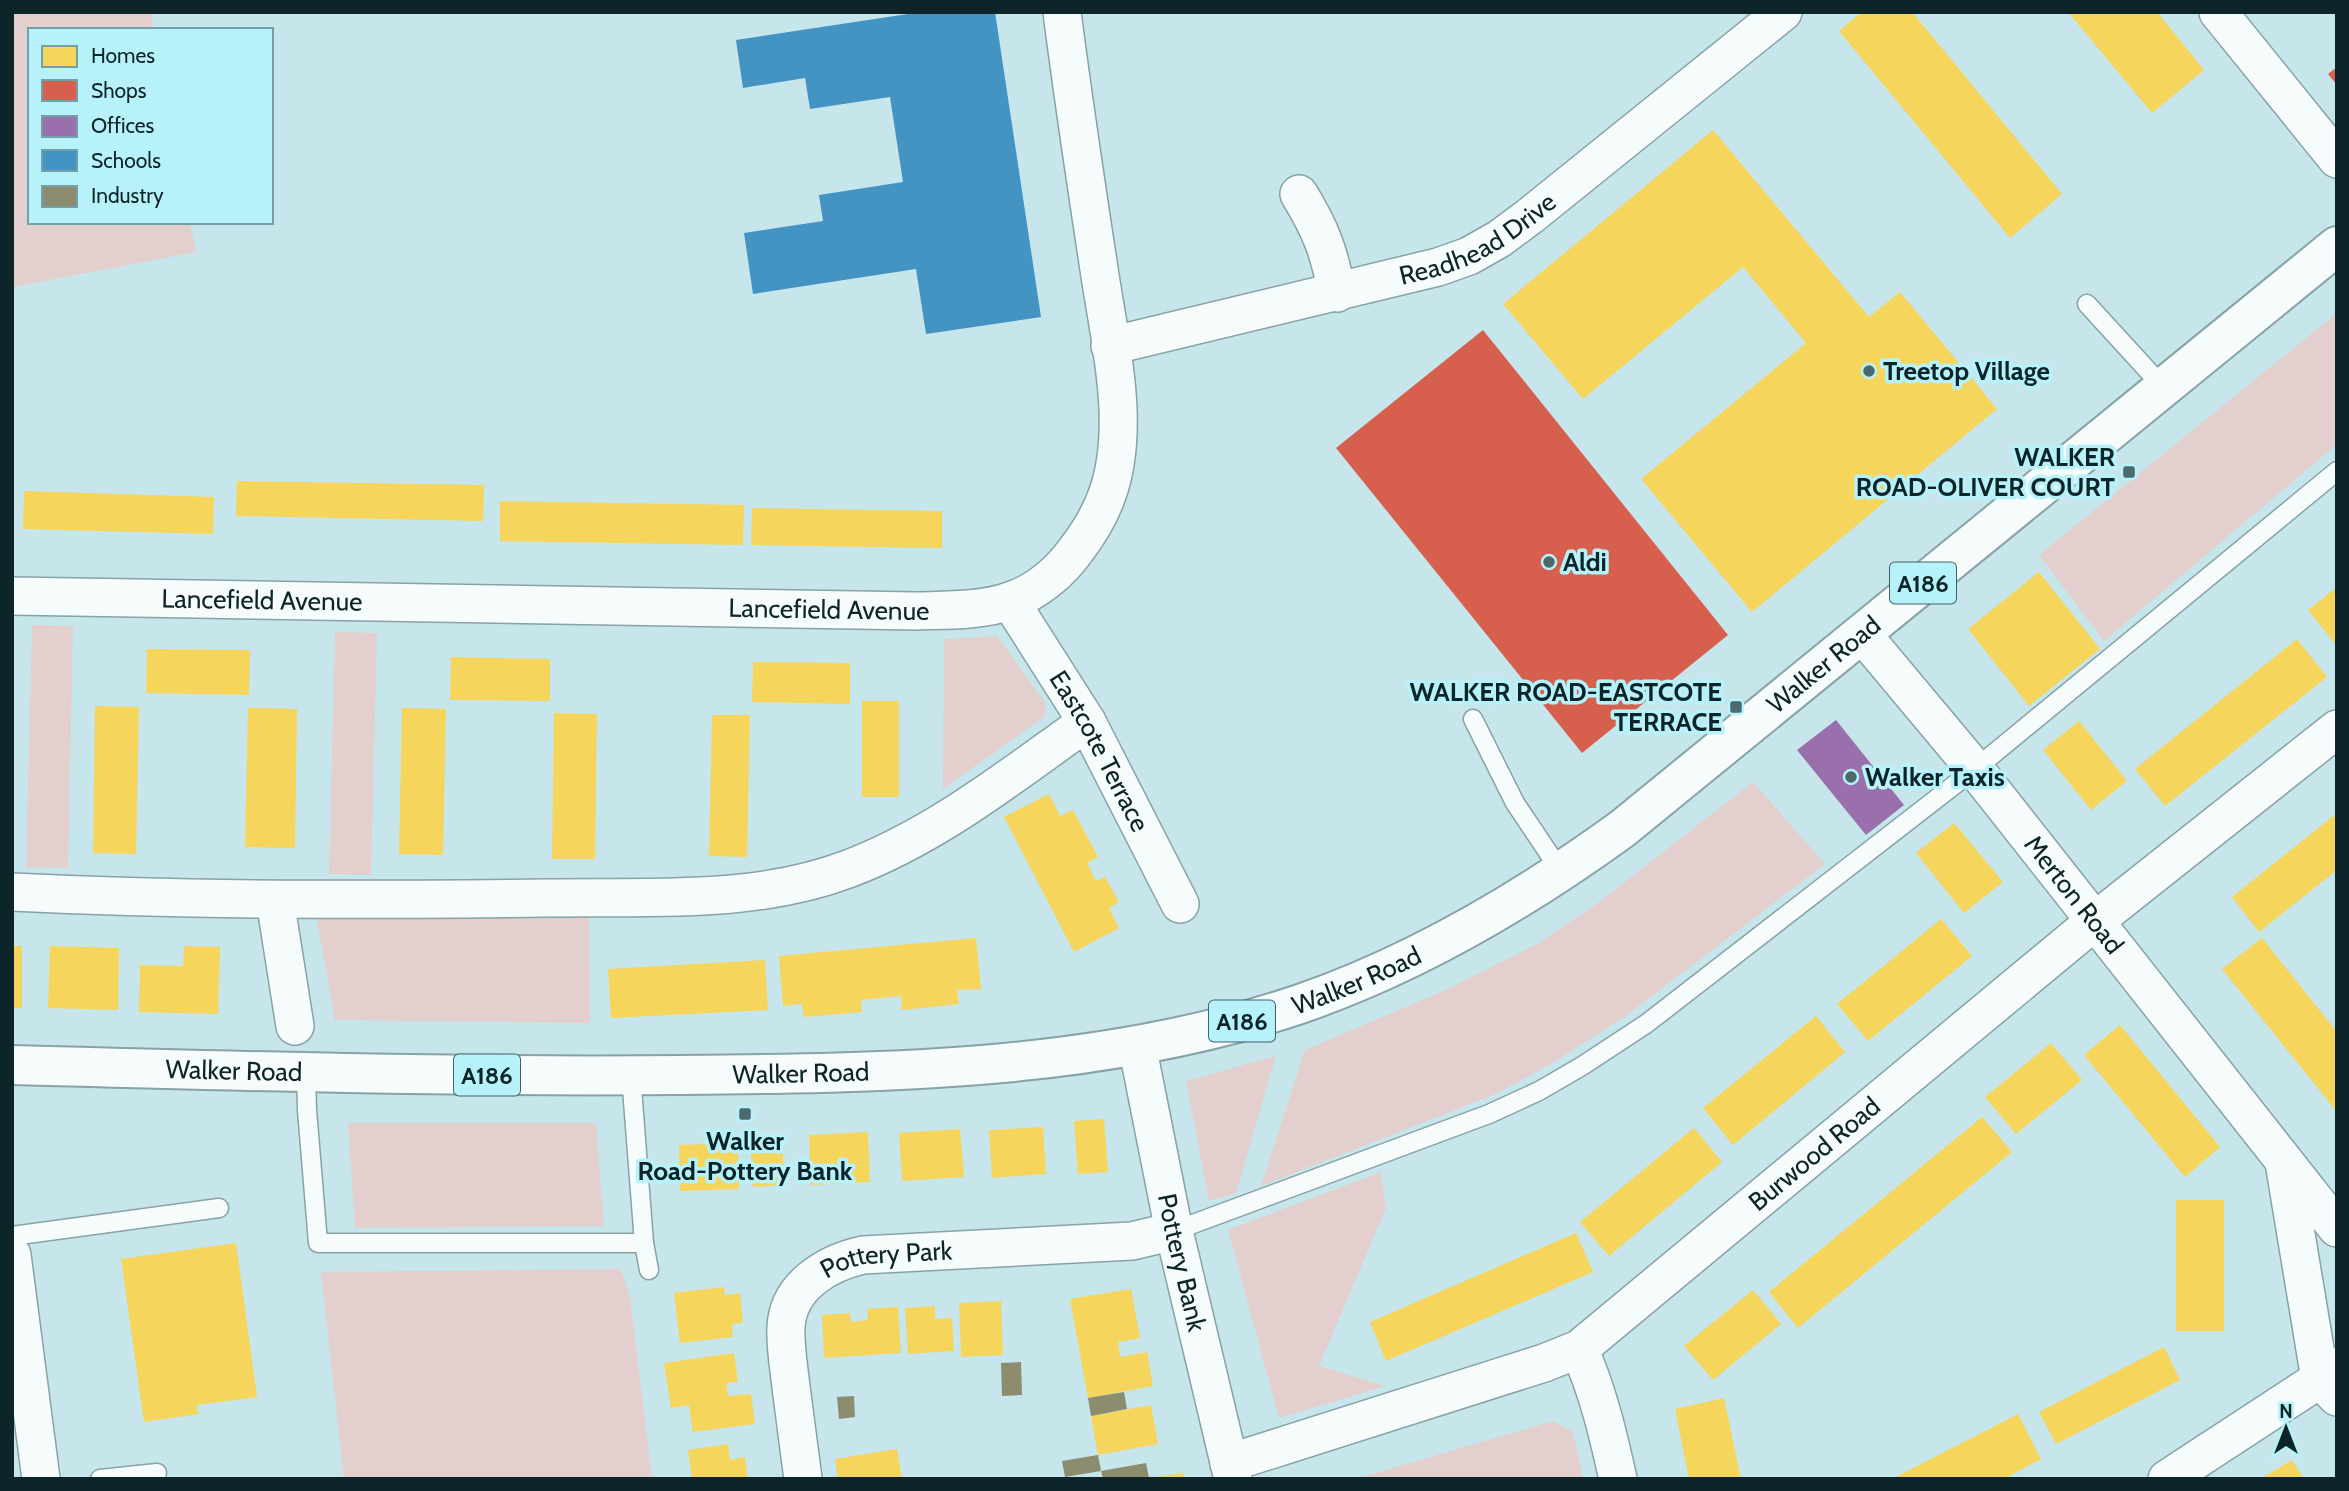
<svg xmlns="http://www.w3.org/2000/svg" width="2349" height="1491" viewBox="0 0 2349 1491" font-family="Cabin,sans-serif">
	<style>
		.green { fill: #e3cfce }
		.homes { fill: #f6d55c }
		.shops { fill: #d6604d }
		.offices { fill: #9970ab }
		.schools { fill: #4393c3 }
		.industry { fill: #8c8c6e }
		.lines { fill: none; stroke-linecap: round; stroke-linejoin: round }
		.service-casing { stroke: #88a2a5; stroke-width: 21 }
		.minor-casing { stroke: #88a2a5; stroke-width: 40 }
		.primary-casing { stroke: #88a2a5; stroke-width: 42 }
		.service { stroke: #f6fbfc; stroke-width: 18 }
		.minor { stroke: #f6fbfc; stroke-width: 37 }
		.primary { stroke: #f6fbfc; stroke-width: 38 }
		.poi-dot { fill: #4e696c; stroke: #b7f2fa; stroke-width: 2.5 }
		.labels { text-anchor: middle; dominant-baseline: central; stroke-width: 7; stroke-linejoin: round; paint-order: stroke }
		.shield { fill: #b7f2fa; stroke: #406267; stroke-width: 2 }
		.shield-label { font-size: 24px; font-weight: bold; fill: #0d2528 }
		.street-label { font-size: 26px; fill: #0d2528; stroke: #b7f2fa }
		.poi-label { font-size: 26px; font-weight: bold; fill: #0d2528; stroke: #b7f2fa; text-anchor: start }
	</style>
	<rect width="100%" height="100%" fill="#c6e6eb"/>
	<g class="green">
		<polygon points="12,12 150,12 154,30 30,30 30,222 190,222 196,252 12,287"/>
		<polygon points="2337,313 2337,444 2104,641 2039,555"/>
		<polygon points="32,625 73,626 68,868 26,867"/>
		<polygon points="335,632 377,633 371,875 329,874"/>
		<polygon points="997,636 1046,704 1044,717 943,789 944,639"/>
		<polygon points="1753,782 1825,864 1627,1015 1556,1061 1498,1093 1261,1186 1305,1050 1448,989 1537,944 1598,903"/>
		<polygon points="316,915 589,916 590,1023 335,1020"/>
		<polygon points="1276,1056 1236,1193 1209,1201 1186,1081"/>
		<polygon points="348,1123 596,1123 604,1226 355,1228"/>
		<polygon points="1381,1172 1386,1208 1319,1366 1385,1386 1279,1418 1228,1230"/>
		<polygon points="621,1269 630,1297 652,1479 344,1479 321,1272"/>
		<polygon points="1553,1421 1573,1432 1583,1479 1355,1479"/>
	</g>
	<g class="homes">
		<polygon points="1862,12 1912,12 2062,194 2010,238 1839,31"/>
		<polygon points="2068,12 2157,12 2204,70 2152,113"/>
		<polygon points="1713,130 1869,317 1900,292 1997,409 1752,612 1641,479 1806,343 1743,267 1583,399 1503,304"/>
		<polygon points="237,481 484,485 483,521 236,516"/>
		<polygon points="24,491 214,497 213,534 23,529"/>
		<polygon points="500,501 744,505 743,545 500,541"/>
		<polygon points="752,508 942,511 942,548 751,545"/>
		<polygon points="2039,572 2100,649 2029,706 1968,629"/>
		<polygon points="2337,587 2337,646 2308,610"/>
		<polygon points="2297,639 2327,677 2165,806 2135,769"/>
		<polygon points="147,649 250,650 249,695 146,693"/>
		<polygon points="451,657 550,659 550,701 450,700"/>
		<polygon points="753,662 850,663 850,704 752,702"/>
		<rect x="862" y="701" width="37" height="96"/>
		<polygon points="95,706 139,707 136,854 93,853"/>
		<polygon points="248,708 297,709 295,848 245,847"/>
		<polygon points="402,708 446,709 443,855 399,854"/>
		<polygon points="554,713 597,714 595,859 552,859"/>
		<polygon points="712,715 750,715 747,857 709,856"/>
		<polygon points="2079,721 2127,781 2091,810 2043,750"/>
		<polygon points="1049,794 1060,816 1073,810 1098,857 1087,863 1096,881 1105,877 1119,902 1109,908 1119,928 1074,952 1004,817"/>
		<polygon points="2337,813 2337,870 2259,932 2232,897"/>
		<polygon points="1954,823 2003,882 1964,913 1916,853"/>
		<polygon points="1941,919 1972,956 1868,1041 1837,1004"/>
		<polygon points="976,938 981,989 957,990 959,1004 902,1010 901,996 861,1000 862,1012 804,1017 802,1004 783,1006 779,956"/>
		<polygon points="2262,938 2337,1032 2337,1112 2222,969"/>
		<rect x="12" y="946" width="10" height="62"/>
		<polygon points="50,946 119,948 118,1010 48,1008"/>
		<polygon points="184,946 220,947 218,1014 139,1012 140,965 183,966"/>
		<polygon points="765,960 768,1010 611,1018 608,969"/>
		<polygon points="1816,1016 1845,1052 1733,1145 1703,1108"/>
		<polygon points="2120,1025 2220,1147 2185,1177 2084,1055"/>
		<polygon points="2051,1043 2082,1080 2016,1134 1985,1097"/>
		<polygon points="1982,1117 2012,1152 1798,1328 1769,1292"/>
		<polygon points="1104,1119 1108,1172 1078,1174 1074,1121"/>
		<polygon points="1043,1127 1046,1174 992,1178 989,1130"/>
		<polygon points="1694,1128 1722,1162 1609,1256 1580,1222"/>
		<polygon points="960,1129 964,1177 902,1181 899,1133"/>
		<polygon points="868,1132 870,1182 811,1185 809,1135"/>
		<polygon points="782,1138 785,1185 753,1187 750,1139"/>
		<polygon points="738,1143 739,1189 680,1191 679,1145"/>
		<rect x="2176" y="1200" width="48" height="131"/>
		<polygon points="1576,1233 1593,1272 1386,1361 1370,1322"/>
		<polygon points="236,1243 257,1397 197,1405 198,1414 144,1422 121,1259"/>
		<polygon points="724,1287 725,1295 740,1293 743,1323 732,1324 733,1337 680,1343 674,1293"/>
		<polygon points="1131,1289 1140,1338 1118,1342 1120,1357 1147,1352 1153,1386 1088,1398 1070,1299"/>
		<polygon points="1753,1290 1781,1324 1713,1380 1684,1346"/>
		<polygon points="1001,1301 1003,1355 961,1357 959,1303"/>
		<polygon points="935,1306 935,1319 952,1318 954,1351 908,1354 905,1308"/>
		<polygon points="898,1307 901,1353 824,1358 822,1315 850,1313 851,1322 868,1320 867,1309"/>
		<polygon points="2164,1347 2180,1380 2056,1444 2039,1412"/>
		<polygon points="734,1353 738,1382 726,1383 728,1396 751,1394 755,1424 693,1432 689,1405 671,1408 664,1363"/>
		<polygon points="1724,1398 1741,1479 1689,1479 1675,1409"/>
		<polygon points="1151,1405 1158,1444 1098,1455 1091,1416"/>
		<polygon points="2018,1414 2041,1459 2004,1479 1892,1479"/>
		<polygon points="728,1444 730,1460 745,1457 748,1479 692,1479 688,1450"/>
		<polygon points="897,1449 902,1479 838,1479 835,1459"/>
		<polygon points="2292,1460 2304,1479 2260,1479"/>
		<polygon points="1183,1473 1184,1479 1156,1479 1156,1477"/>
	</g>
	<g class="shops">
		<polygon points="2337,67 2337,85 2328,74"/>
		<polygon points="1483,330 1728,635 1582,753 1336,448"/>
	</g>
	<polygon class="offices" points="1836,720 1904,805 1866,835 1797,750"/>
	<polygon class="schools" points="921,12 995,12 1041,317 926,334 916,269 753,294 744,233 823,221 819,195 903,182 890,97 810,109 805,78 743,88 736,40"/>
	<g class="industry">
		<polygon points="1021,1362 1022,1395 1002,1396 1001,1363"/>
		<polygon points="1124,1392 1127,1409 1091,1416 1088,1398"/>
		<polygon points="854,1396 855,1417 839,1419 837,1397"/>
		<polygon points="1098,1455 1101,1471 1065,1477 1062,1461"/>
		<polygon points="1146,1463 1149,1478 1103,1479 1101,1471"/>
	</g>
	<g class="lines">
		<g class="service-casing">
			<g id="service">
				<polyline points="2087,304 2163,387"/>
				<polyline points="1473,719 1515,803 1562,873"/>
				<polyline points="306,1073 307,1110 318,1243 644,1243"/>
				<polyline points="631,1075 644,1243 649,1270"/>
				<polyline points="1174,1231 1489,1114 1539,1091 1582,1066 1646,1024 1975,769 2337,471"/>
				<polyline points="12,1236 219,1208"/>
				<polyline points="100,1479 157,1473"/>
			</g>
		</g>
		<g class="minor-casing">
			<g id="minor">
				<polyline points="2218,12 2337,159"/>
				<path d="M1299,194C1321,230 1329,251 1337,293"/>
				<path id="s1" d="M1110,346L1438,267L1469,256L1499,239L1530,216L1783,12"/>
				<path id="s2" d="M12,596L916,611C946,610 981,611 1010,601C1037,592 1060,572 1076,550C1089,533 1100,515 1107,495C1132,427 1109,338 1099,269C1086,184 1073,98 1062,12"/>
				<path id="s3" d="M1010,601L1087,722L1180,904"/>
				<path id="s4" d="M1862,634L1975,769L2337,1228"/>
				<path d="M12,892C191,901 369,900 547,898C647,896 753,905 848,869C936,836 1012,775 1087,722"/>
				<polyline points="275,900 295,1026"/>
				<path id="s5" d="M1137,1045L1174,1231L1233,1479"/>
				<polyline points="2284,1162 2320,1379 2337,1397"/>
				<polyline points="12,1255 41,1479"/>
				<path d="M1579,1349C1598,1391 1608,1434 1618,1479"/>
				<path id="s6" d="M1229,1463L1544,1363L1579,1349L2095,921L2337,729"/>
				<path id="s7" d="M803,1479C799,1448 795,1418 791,1387C789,1368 785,1347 786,1327C788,1286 827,1263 863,1255L1132,1241L1174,1231"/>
				<polyline points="2167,1479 2320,1379 2337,1366"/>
			</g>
		</g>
		<g class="primary-casing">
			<g id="primary">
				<path id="s8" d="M12,1065C235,1071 458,1077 681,1075C888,1073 1101,1071 1300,1004C1416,964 1524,900 1622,829L2337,246"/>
			</g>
		</g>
		<use href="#service" class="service"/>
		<use href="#minor" class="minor"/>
		<use href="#primary" class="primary"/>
	</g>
	<g class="poi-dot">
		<circle cx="1869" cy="371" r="7"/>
		<rect x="2122" y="465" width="14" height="14" rx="3.5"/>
		<circle cx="1549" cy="562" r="7"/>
		<rect x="1729" y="700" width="14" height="14" rx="3.5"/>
		<circle cx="1851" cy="777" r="7"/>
		<rect x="738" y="1107" width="14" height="14" rx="3.5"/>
	</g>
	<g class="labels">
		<g class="shield">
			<rect x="1890" y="562.5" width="66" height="41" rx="5"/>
			<rect x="1209" y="1000.5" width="66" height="41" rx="5"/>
			<rect x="454" y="1054.5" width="66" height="41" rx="5"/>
		</g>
		<g class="shield-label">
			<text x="1923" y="583">A186</text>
			<text x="1242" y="1021">A186</text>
			<text x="487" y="1075">A186</text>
		</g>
		<g class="street-label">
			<text stroke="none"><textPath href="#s1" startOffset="385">Readhead Drive</textPath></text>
			<text stroke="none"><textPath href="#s2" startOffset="250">Lancefield Avenue</textPath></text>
			<text stroke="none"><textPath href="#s2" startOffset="817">Lancefield Avenue</textPath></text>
			<text stroke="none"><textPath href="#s8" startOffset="1923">Walker Road</textPath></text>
			<text stroke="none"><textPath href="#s3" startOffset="175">Eastcote Terrace</textPath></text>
			<text stroke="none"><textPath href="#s4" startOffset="336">Merton Road</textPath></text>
			<text stroke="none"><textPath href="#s8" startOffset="1356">Walker Road</textPath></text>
			<text stroke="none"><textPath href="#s8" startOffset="222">Walker Road</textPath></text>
			<text stroke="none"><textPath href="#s8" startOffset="789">Walker Road</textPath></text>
			<text stroke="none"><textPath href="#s6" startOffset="674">Burwood Road</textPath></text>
			<text stroke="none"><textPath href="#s5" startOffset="222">Pottery Bank</textPath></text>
			<text stroke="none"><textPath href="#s7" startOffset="289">Pottery Park</textPath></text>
		</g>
		<g class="poi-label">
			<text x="1883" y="371">Treetop Village</text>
			<text x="2115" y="457" text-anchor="end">WALKER<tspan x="2115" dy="30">ROAD-OLIVER COURT</tspan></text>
			<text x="1563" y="562">Aldi</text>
			<text x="1722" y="692" text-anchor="end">WALKER ROAD-EASTCOTE<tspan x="1722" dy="30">TERRACE</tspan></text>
			<text x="1865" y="777">Walker Taxis</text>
			<text x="745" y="1141" text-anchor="middle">Walker<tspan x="745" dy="30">Road-Pottery Bank</tspan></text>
		</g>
	</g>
	<rect width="2349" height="1491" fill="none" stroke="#0d2528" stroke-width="28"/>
	<rect x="28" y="28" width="245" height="196" fill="#b7f2fa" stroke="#73a0a6" stroke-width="2"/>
	<rect x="42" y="46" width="35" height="21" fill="#f6d55c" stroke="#73a0a6" stroke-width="2"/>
	<text x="91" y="63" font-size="21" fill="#0d2528">Homes</text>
	<rect x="42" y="80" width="35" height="21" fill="#d6604d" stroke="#73a0a6" stroke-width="2"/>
	<text x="91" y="98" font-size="21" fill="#0d2528">Shops</text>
	<rect x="42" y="116" width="35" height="21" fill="#9970ab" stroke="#73a0a6" stroke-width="2"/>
	<text x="91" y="133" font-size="21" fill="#0d2528">Offices</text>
	<rect x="42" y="150" width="35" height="21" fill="#4393c3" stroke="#73a0a6" stroke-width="2"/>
	<text x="91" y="168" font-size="21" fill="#0d2528">Schools</text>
	<rect x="42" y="186" width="35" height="21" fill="#8c8c6e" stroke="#73a0a6" stroke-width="2"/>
	<text x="91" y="203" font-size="21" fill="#0d2528">Industry</text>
	<g transform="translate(2286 1428)" stroke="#b7f2fa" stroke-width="5" paint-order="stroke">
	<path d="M0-5L12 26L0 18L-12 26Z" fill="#0d2528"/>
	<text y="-10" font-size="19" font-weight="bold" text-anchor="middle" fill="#0d2528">N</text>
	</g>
</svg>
